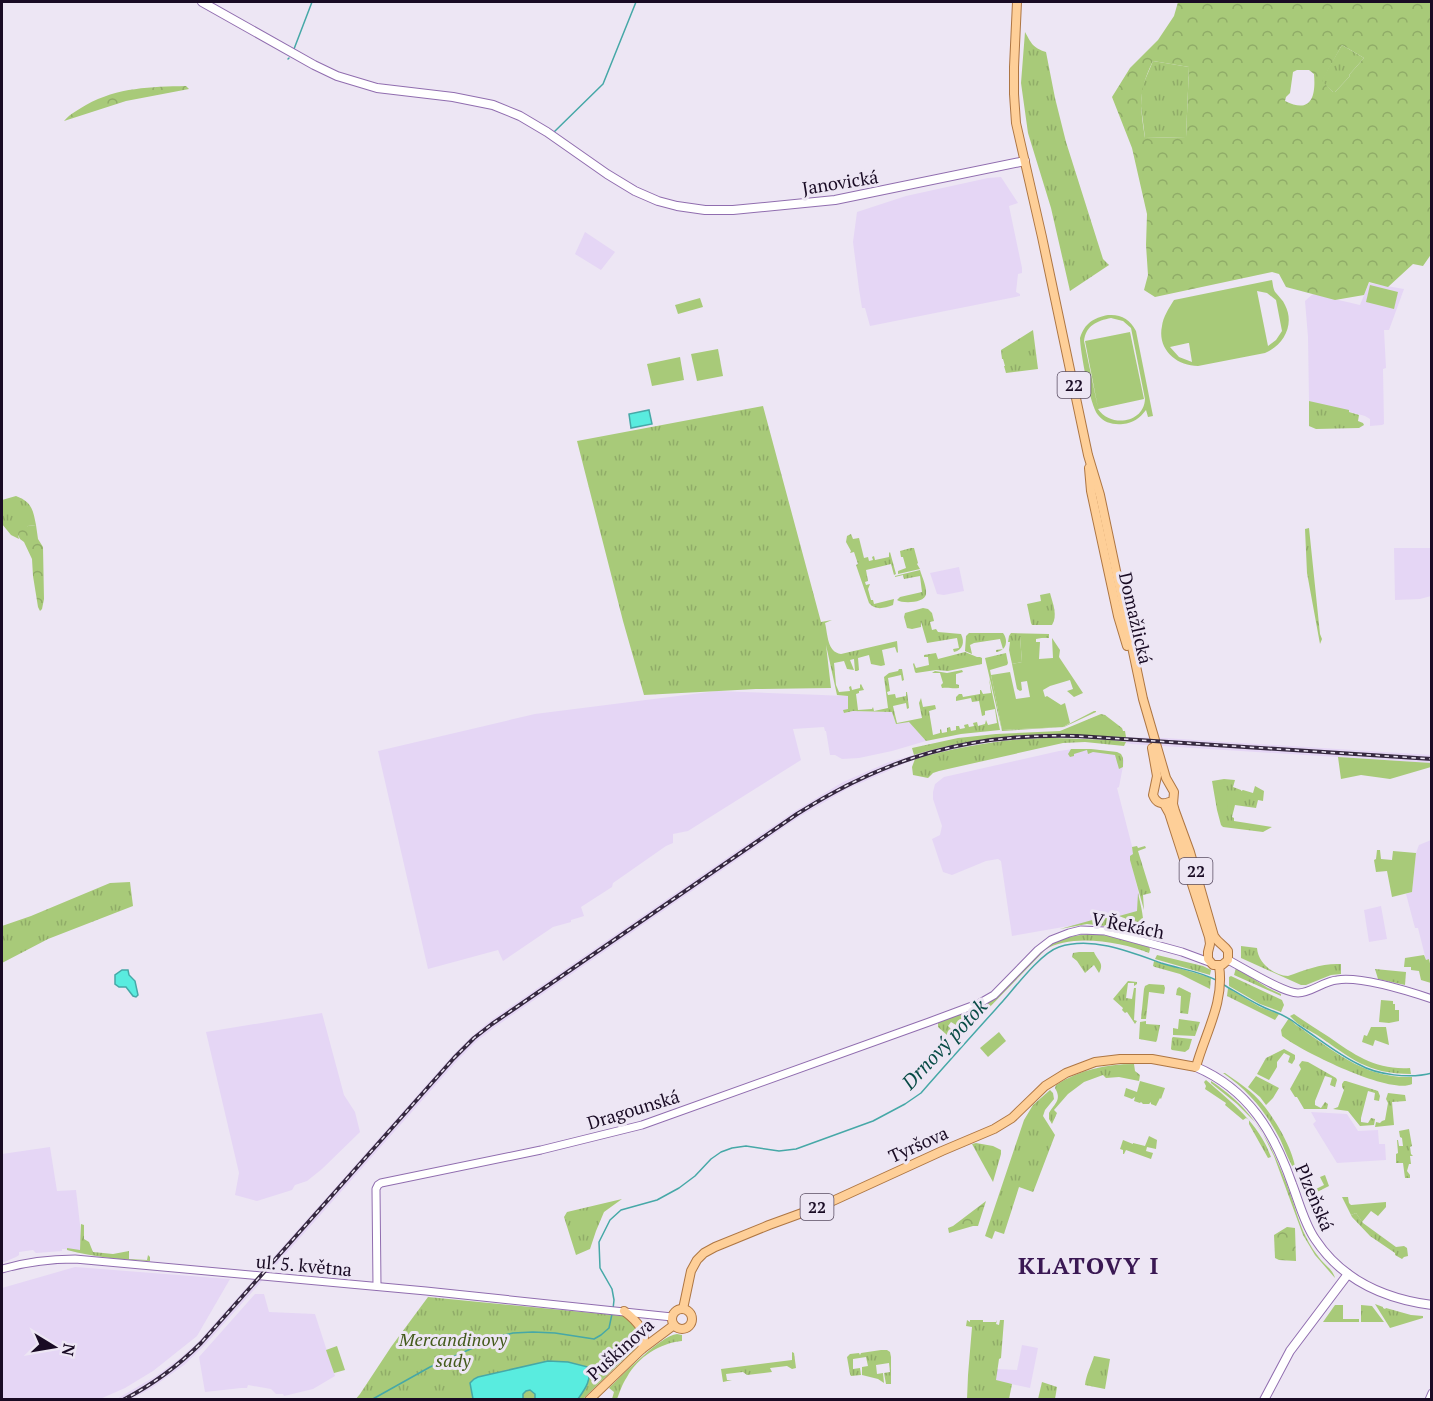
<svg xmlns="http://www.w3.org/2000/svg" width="1433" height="1401" viewBox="0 0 1433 1401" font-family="'PT Serif',serif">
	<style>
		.built { fill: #e5d6f5 }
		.grass { fill: url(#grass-tufts) }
		.forest { fill: url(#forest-crowns); fill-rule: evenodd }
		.garden { fill: #a8ca79; fill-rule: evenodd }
		.water { fill: #59ecdf; stroke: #46a8a7; stroke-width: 1.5 }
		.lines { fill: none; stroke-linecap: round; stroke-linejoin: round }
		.stream { stroke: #46a8a7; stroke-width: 1.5 }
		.tertiary-casing { stroke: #906daf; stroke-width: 9 }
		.secondary-casing { stroke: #906daf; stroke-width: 10 }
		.primary-casing { stroke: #ae7643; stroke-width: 10 }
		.tertiary { stroke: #fff; stroke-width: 7 }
		.secondary { stroke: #fff; stroke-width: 8 }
		.primary { stroke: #fecf98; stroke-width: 8 }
		.rail-casing { stroke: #35283f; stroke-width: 4 }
		.rail { stroke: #ede6f4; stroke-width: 1.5; stroke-dasharray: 4.5; stroke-linecap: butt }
		.labels { text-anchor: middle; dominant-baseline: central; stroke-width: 6; stroke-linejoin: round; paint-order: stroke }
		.shield { fill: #ede6f4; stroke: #594d62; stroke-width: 1.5 }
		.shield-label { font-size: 16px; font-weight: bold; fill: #190b24 }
		.street-label { font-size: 18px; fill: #190b24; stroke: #ede6f4 }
		.park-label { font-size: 18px; font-style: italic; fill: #435a1b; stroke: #ede6f4 }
		.water-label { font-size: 20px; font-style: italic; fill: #084b46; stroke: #ede6f4 }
		.district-label { font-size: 24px; font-weight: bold; letter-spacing: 1.5px; fill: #3a1853; stroke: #ede6f4 }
	</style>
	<defs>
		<pattern id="grass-tufts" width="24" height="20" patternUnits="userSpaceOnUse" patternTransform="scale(1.5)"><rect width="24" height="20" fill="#a8ca79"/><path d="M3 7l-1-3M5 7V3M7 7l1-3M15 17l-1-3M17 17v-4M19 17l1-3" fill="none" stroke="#90ac68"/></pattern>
		<pattern id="forest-crowns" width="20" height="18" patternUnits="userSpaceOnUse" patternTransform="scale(1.5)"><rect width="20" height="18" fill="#a8ca79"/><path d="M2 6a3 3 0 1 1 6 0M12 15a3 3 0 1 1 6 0" fill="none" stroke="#90ac68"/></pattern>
	</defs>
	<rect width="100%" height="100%" fill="#ede6f4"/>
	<g class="built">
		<polygon points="1001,177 1018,203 1009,206 1022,268 1022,273 1018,274 1016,292 1020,294 1020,296 870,326 865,308 862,308 859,289 853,242 857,212 906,196 988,178"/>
		<polygon points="585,232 615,252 601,270 575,254"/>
		<polygon points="1369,283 1404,289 1389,330 1384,330 1386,368 1383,369 1384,424 1382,425 1370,426 1370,419 1365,416 1309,401 1308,337 1305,301 1313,294 1360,305"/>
		<polygon points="1394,548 1431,548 1431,596 1420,599 1395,600"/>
		<polygon points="959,567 964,591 944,595 937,594 930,573"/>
		<polygon points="717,691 848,696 848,709 844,713 853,711 892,712 896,724 909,721 926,741 892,751 859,758 842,759 835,755 830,755 826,731 825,731 824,727 793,729 801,760 688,831 673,834 673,843 666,846 613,883 612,887 581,907 584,916 571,920 571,922 553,927 503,961 498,950 428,969 378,751 535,714"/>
		<polygon points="1032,735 1164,738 1431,755 1431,763 1131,744 1111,740 1033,738 990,742 929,755 915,759 847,789 799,817 495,1027 477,1041 457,1061 204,1346 184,1365 150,1389 131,1399 115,1400 156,1376 179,1359 199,1341 452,1056 472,1036 490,1021 795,811 843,782 889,762 928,751 969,742"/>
		<polygon points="1073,749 1091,749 1117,752 1122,756 1124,761 1119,787 1117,788 1134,854 1131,862 1139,894 1138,914 1012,936 1001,861 998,859 986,861 952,875 943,872 932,839 940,835 942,826 933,799 933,792 935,784 944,777 1059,751"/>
		<polygon points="1431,840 1431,959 1426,960 1418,928 1415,928 1406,894 1412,892 1416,853 1419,845"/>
		<polygon points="1381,906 1387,939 1369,942 1364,910"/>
		<polygon points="322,1013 344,1095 355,1112 360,1132 322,1169 307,1181 295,1185 292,1190 257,1201 235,1195 239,1173 206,1032"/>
		<polygon points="1311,1112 1347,1114 1358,1131 1378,1130 1379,1144 1385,1144 1386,1160 1337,1163 1313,1124 1316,1121"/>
		<polygon points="50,1147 57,1191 76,1190 81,1233 80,1253 65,1249 62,1249 62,1251 36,1253 33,1250 19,1252 19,1255 16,1257 2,1263 2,1154"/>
		<polygon points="75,1267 230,1279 197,1336 153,1371 125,1388 100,1399 2,1399 2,1288"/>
		<polygon points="255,1294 264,1294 269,1312 315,1314 335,1376 313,1389 284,1396 283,1394 276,1394 271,1389 248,1385 247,1388 241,1388 205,1392 199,1357"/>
		<polygon points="1022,1345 1038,1348 1030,1388 996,1381 997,1369 1017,1370"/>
	</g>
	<g class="grass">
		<path d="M1025,32C1031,43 1033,48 1046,52L1055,98L1066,142L1103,259L1109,265L1070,291L1051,208L1028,133L1021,83Z"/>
		<polygon points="1342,45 1364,58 1349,75 1350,76 1335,92 1333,92 1321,81"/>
		<polygon points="1153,61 1189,67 1186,137 1145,138 1141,106 1142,87"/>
		<polygon points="1033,330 1038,369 1006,373 1004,366 1005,366 1003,359 1002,359 1001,350"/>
		<polygon points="1309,401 1349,410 1349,412 1359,415 1358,421 1363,423 1364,425 1359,428 1316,429 1309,426"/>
		<path d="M763,406L821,622L832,620L825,623C828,635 827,652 841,654L897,641L898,652L897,653L895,647L882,650L885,665L881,666L871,664L869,655L858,658L859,670L857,671H855L854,659L850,660L854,670L847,669L844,661L834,663L836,685L839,692L850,691L849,687L851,686L852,690L860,688V685L861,684L864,690L859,691V693L856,694L858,710L872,709L873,707L874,711L888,708L884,677L889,673L898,671L899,669H902L904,680L902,681L901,675L888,678L890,691L887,692L888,695L895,694L896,698L906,696V692H907L909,708L907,709L906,703L893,706L897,723L922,718L919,703L921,698L923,707L935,705L936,709L929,711L933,735L940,733V730L941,729L942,733L947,732V728L950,727L951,731L956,730V726H959L960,729L965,728L964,725L968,724L969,727L974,726L973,723L977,722L978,726L985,724L986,720L988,725L997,723L995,709L985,711V715L982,716L979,701L972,702L971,698L956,701V697L959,694H962L963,697L980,694V690H981L983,694L991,693L989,678L1000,730L961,734L926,741L909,722L896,724L892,712L853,711L844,713L843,710L848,709V696L837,695L826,645L831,688L756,689L644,695L623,621L577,441Z"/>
		<path d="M16,496C32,502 33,510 36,525L28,526L18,535L19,539L11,535L2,524V500Z"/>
		<polygon points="1309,528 1320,634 1322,639 1320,644 1307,573 1305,529"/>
		<path d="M851,534L853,539L859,538L864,558L868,557L869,561L873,560L872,557L874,556L875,560L889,557V553L890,552L896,574L894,575L891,564L866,570L868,581L865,582L866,585L870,584L868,589L871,600H873L874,604L894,599L893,605C884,608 876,611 869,603L856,565L858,564L854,552L850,553L851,551L846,542L847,536Z"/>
		<polygon points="911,548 914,548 918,563 917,564 920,569 898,574 898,571 906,568 903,557 901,557 900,551"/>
		<path d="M920,570C922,577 927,587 926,594C925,603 903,604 897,600L900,597L922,592L920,576L904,579L903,575L895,577V576Z"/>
		<path d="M1050,593C1053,604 1058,616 1052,625H1032L1031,623L1027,604L1041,601L1040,595Z"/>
		<path d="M923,608L928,609L932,613L934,621L930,622L932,630L936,629L938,632L961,634C965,642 963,650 954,652L953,649L959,648L957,638L927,643L921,622V627L912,629L907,628L904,617L905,613Z"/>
		<path d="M969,633H1003C1009,641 1006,651 996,652V650L1003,649L1000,639L974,643L970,645L972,654L965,651L966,636Z"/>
		<polygon points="1011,633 1049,634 1049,638 1020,637 1022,662 1012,664 1009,650 1010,642 1008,642 1009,636"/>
		<polygon points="965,652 977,657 980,657 982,658 982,664 948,671 936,670 916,673 915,672 913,664 914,663 916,668 929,665 928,657 924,657 924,655 936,653 938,659"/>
		<polygon points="1006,653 1008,663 1007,665 990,670 1002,730 1063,727 1094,711 1096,711 1096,712 1064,727 1002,731 985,658"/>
		<path d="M962,670L963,672L956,674V684L959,685V688C952,689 949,687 942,688L941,685L943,683L940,673H932L935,671L947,673Z"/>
		<path d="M1101,714L1105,715L1122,728L1123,731H1125L1126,737C1102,737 1077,734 1052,734C1005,735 959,741 914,755L912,748L958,738L996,734L1060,731Z"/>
		<path d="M1055,738L1111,740L1126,742L1124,746L1085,742L1063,743L939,771L933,773L928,778L913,775L912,767L915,759C962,746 1007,738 1055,738Z"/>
		<polygon points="1071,749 1091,749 1117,752 1121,754 1123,758 1123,767 1119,769 1115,755 1093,752 1088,754 1087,750 1074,754 1074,756 1070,757 1068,754"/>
		<polygon points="1224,779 1235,780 1233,787 1241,790 1241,791 1243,790 1253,793 1255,786 1264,791 1263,801 1258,800 1256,808 1235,805 1232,817 1234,818 1234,821 1272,827 1263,832 1223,827 1221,825 1217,810 1212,781"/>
		<polygon points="1137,846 1138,848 1145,846 1146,848 1138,851 1151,893 1143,895 1144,910 1130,860 1130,856 1133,854 1132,847"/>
		<polygon points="130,882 133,906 48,939 2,963 2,926 31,916 110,883"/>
		<path d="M1138,893C1141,906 1145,921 1143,934L1136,932C1133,921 1130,920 1119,916L1137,911Z"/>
		<polygon points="1103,917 1129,924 1130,928 1128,931 1113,927 1087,924 1060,929"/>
		<path d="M1095,934L1109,936L1149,947L1150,949L1149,953C1121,942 1071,933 1045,950L984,1013L981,1011L983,1005C993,1002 1000,992 1008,984C1038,954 1049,935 1095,934Z"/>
		<path d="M1241,946L1257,948C1258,963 1273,975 1288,976C1305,970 1322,963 1341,964V974L1331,975L1306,985H1301L1241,958Z"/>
		<path d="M1079,952H1094C1097,960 1105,963 1099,973L1094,965L1085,973L1077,961L1072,957L1073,953Z"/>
		<polygon points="1157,955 1203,966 1211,970 1210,975 1155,959"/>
		<polygon points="1154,961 1209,977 1211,978 1210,989 1180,974 1155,967 1153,966"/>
		<polygon points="1236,968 1268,988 1281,994 1281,996 1234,975"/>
		<polygon points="1375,969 1406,972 1405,985 1378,979"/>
		<polygon points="1231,976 1282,1000 1284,1005 1281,1012 1260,1004 1229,986 1229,977"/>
		<polygon points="1128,981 1137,982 1137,984 1134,986 1134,983 1128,983 1126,998 1132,999 1134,988 1136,988 1134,1020 1137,1021 1135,1024 1127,1012 1125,1013 1122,1010 1123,1008 1113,999"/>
		<polygon points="1149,984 1164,985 1165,988 1164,994 1149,992 1146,1019 1141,1019 1144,989 1145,986"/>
		<polygon points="1179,987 1191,993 1188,1014 1180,1013 1181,996 1176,995 1177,989"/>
		<polygon points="1228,988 1260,1007 1279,1014 1275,1020 1227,996"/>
		<polygon points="969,1011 956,1025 951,1022 948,1026 952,1030 947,1035 938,1027 938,1023 940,1021"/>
		<path d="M1294,1014C1305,1022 1317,1029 1329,1037C1356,1056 1376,1070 1410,1068L1411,1074C1367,1074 1351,1058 1317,1035C1310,1031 1303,1027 1297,1023L1290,1016Z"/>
		<path d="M1289,1018L1296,1025C1333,1050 1364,1079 1412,1077V1084C1390,1095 1301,1051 1282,1036L1281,1030Z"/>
		<polygon points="1179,1019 1200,1022 1195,1036 1173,1035 1173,1028 1178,1029"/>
		<polygon points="1146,1021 1146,1024 1160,1025 1157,1040 1156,1042 1139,1039 1140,1022"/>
		<polygon points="1173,1037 1192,1039 1189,1049 1185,1052 1172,1050 1171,1049 1172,1038"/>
		<polygon points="1284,1049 1295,1055 1295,1059 1292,1064 1288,1062 1290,1056 1284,1053 1277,1062 1277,1067 1269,1080 1257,1074 1266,1058"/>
		<polygon points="1302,1061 1308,1062 1336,1078 1337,1080 1335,1087 1330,1085 1332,1078 1325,1076 1315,1101 1315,1105 1321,1108 1325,1102 1328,1104 1327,1109 1304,1109 1297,1097 1295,1097 1290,1089 1301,1069 1299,1065"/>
		<path d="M1134,1064L1135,1071L1140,1075L1139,1081L1119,1077L1106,1078L1103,1075L1084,1082L1068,1094L1054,1110L1057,1113L1052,1124L1049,1119V1113C1055,1103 1062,1100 1055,1088L1056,1085C1079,1070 1106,1064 1134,1064Z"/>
		<path d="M1223,1073H1225C1236,1081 1249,1089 1258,1099C1274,1116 1294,1150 1296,1172C1290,1164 1285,1150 1280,1139C1266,1112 1248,1090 1223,1073Z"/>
		<polygon points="1256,1076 1279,1088 1273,1098 1266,1105 1260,1097 1248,1087"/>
		<path d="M1206,1080C1231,1102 1259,1123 1271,1157L1268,1158L1249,1124V1120L1246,1118L1243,1120L1225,1105L1226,1103L1205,1089L1206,1086L1204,1082Z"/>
		<path d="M1211,1081C1256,1111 1272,1144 1290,1193C1295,1207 1299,1223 1306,1237C1310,1245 1315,1253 1321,1260C1326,1266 1333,1270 1335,1278L1315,1255L1303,1235L1274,1156L1263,1134L1255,1122L1237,1104L1211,1083Z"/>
		<polygon points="1344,1081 1346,1081 1378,1091 1380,1096 1379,1101 1374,1100 1375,1093 1368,1091 1361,1118 1361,1122 1368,1123 1371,1118 1375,1119 1374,1125 1360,1126 1348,1111 1333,1109 1338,1107 1344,1090 1342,1087 1342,1084"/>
		<polygon points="1050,1090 1053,1093 1054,1099 1045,1110 1043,1116 1055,1135 1034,1190 1033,1192 1019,1187 1004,1234 995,1231 992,1239 985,1236 1024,1120 1033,1105"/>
		<polygon points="1388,1093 1405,1095 1406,1101 1392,1102 1394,1125 1375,1127 1376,1122 1380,1123 1382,1121 1385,1120 1388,1103 1386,1099"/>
		<polygon points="1409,1129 1412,1146 1410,1147 1411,1154 1413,1156 1410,1156 1411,1164 1409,1164 1407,1171 1410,1175 1410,1178 1405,1178 1403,1163 1396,1163 1396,1154 1398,1153 1397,1140 1398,1140 1399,1146 1403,1146 1402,1138 1400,1137 1399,1131"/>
		<polygon points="976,1143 993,1146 1001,1150 1001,1154 993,1182 972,1144"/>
		<polygon points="1308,1175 1312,1183 1311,1185 1313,1185 1316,1189 1324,1185 1320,1177 1325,1175 1329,1186 1309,1196 1302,1179"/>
		<polygon points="622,1199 604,1212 596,1231 590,1249 576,1255 564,1217 567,1212"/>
		<polygon points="1356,1213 1363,1223 1396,1247 1404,1246 1407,1248 1408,1256 1404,1257 1402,1259 1395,1255 1395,1253 1370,1236 1352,1217 1351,1215"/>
		<path d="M81,1224L84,1225V1239L89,1242L93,1252L113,1254L129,1251V1259L147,1260L148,1255L150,1257V1261C122,1260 94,1257 67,1250V1248L80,1250Z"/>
		<polygon points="428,1297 624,1316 634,1322 643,1342 632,1355 624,1359 583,1399 355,1400 360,1394 391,1347"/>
		<polygon points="1375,1304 1383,1307 1383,1308 1385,1309 1386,1308 1411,1315 1423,1316 1423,1318 1390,1328"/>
		<polygon points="1335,1305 1343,1305 1343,1319 1359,1319 1359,1322 1323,1322"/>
		<polygon points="1361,1305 1372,1306 1384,1322 1361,1322"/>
		<polygon points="967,1320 970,1322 970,1320 983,1320 983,1322 996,1322 997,1320 996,1324 999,1325 1000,1320 1004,1320 1001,1358 999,1359 996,1380 1012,1384 1009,1399 967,1399 968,1375 972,1327 966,1326"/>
		<path d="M677,1334L682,1335V1341C660,1343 638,1357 627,1377C622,1384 620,1392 617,1399H612L614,1392L609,1388C623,1375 660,1336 677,1334Z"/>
		<polygon points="881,1350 887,1350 890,1352 891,1357 891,1384 886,1384 884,1373 890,1372 889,1363 876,1365 877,1374 883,1373 884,1383 878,1379 862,1375 862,1367 868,1366 866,1357 853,1359 853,1369 860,1368 861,1375 851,1376 850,1374 847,1357 850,1354 859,1353 860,1355 861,1353"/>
		<polygon points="792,1352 794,1353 796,1368 792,1369 787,1366 770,1368 772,1372 747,1375 743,1372 726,1374 727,1380 732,1380 723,1382 721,1369 792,1360"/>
		<path d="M1094,1356L1110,1359L1105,1389L1085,1385C1086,1375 1091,1366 1094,1356Z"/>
		<polygon points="1042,1382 1057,1387 1055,1399 1038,1399"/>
	</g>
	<g class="forest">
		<path d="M1178,2H1431L1432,253L1423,266L1413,264L1388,287L1369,282L1364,295L1335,300L1286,287L1279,274L1272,272L1155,297L1144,290L1148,275L1146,245L1147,214L1132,148L1112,97L1130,68L1158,40L1174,16ZM1342,45L1364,58L1349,75L1350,76L1335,92H1333L1322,81ZM1153,61L1189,67L1186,137L1145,138C1140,106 1138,91 1153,61ZM1297,70H1309L1314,74C1316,97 1311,114 1285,101L1286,97L1290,93L1293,72Z"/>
		<path d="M186,86L189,89L126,101L64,121C71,113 78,110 86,105C118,87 151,87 186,86Z"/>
		<polygon points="36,525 38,539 43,547 44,599 42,609 40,611 38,607 33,576 32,559 24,542 20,539 18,535 19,529 28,526"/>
		<polygon points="986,1201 978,1226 973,1226 949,1233 948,1228 953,1226"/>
		<polygon points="1287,1227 1295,1228 1296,1261 1279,1260 1275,1258 1274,1235"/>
	</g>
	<g class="garden">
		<path d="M1272,280C1273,284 1273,290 1276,293C1279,297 1283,300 1285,305C1295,324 1284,345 1265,353L1198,366C1176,366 1157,349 1162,326C1163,317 1169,308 1174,300ZM1257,291L1267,293L1276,300L1282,331L1276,340L1268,346ZM1188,343H1189L1192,362L1179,357L1170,347Z"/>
		<polygon points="1370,285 1398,292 1394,309 1366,302"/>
		<polygon points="700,298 703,307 678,314 675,305"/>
		<path d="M1108,315C1121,314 1130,319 1136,331L1153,416L1148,417L1146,410C1140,418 1133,423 1123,424C1114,425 1104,423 1098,415C1090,406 1080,350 1080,338C1085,323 1093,318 1108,315ZM1111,318L1123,321L1131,328L1145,399C1144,423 1111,428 1098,409L1144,399L1130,332L1085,341L1098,408L1084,341C1086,325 1097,321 1111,318Z"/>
		<polygon points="718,349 723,376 697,381 691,354"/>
		<polygon points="680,357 684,380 652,386 647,364"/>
		<polygon points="1020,637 1047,637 1036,639 1036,642 1040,642 1039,659 1053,658 1052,638 1060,650 1059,657 1083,693 1074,697 1067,691 1073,689 1070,680 1050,686 1043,690 1045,697 1047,696 1061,705 1065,703 1070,723 1063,727 1002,730 991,675 1010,672 1016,699 1030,697 1027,681 1021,682 1022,690 1020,691 1017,689 1012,664 1022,662"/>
		<path d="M1100,716L1106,718L1122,729V731H1071L1070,730C1080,724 1089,718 1100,716Z"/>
		<polygon points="1338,757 1431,763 1431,767 1390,779 1361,775 1341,779"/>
		<polygon points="1225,786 1228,808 1218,810 1214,788"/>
		<polygon points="1377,850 1380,850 1381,859 1392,860 1393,851 1416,853 1412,892 1392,897 1387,871 1376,872 1374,860 1376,859"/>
		<polygon points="1424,955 1426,960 1429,959 1431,968 1431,983 1421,980 1419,971 1411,970 1411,967 1404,967 1405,958"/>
		<polygon points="1381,1000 1393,1001 1393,1004 1395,1004 1395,1010 1399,1010 1399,1021 1389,1023 1379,1022"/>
		<polygon points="1371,1027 1386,1027 1389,1045 1375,1040 1373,1046 1362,1042 1364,1035 1367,1036"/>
		<polygon points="999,1032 1006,1041 988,1057 980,1048"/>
		<polygon points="1140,1081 1165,1088 1161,1099 1160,1098 1156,1106 1151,1104 1151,1102 1149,1104 1143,1104 1141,1102 1140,1103 1134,1101 1135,1097 1132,1099 1124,1096 1126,1088 1137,1092"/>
		<polygon points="1149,1136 1157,1140 1156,1149 1147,1147 1146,1151 1153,1153 1151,1159 1126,1150 1124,1154 1123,1154 1123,1150 1120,1149 1123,1140 1133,1144 1133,1143 1145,1146"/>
		<polygon points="1342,1197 1348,1197 1349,1203 1351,1205 1386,1202 1386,1207 1378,1216 1371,1211 1362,1222 1356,1213 1351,1215"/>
		<polygon points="337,1346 345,1370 334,1373 326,1350"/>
	</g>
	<g class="water">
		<polygon points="649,410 652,424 631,428 629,414"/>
		<polygon points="122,970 128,970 129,975 135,981 138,995 136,997 133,996 126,987 119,987 115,984 115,975"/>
		<path d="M548,1361L568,1362L588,1367C592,1380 585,1389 578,1399H535V1394L530,1390L526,1391L523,1394V1399H473L470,1383L474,1379L478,1377Z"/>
	</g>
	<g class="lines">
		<g class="stream">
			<polyline points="294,49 312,2"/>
			<polyline points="288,59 289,58"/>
			<polyline points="554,132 603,84 636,2"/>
			<path d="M1224,985C1236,992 1247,999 1259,1005C1274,1013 1284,1013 1298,1025C1318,1038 1337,1054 1358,1064C1377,1075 1410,1079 1432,1073"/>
			<path d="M613,1309L614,1300L612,1289L600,1268L599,1242L610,1220L621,1210L657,1200L679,1188L695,1176L711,1159L721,1152L732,1148L746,1146L779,1151L796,1149L873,1121L905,1104L921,1093C948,1062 976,1031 1003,1001C1016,986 1041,953 1059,947C1092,936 1131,952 1161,963C1180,969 1200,971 1218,981"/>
			<polyline points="371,1400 430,1367 500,1336 513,1333 533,1332 555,1333 594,1339 601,1335 609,1328 612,1314"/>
		</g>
		<g class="tertiary-casing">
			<g id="tertiary">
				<path d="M1228,960C1244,968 1283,993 1298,993C1311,993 1324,981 1337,980C1361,976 1408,991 1432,999"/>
				<path d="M2,1269C26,1262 50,1259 75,1259L426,1291L672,1317"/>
				<polyline points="377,1286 376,1189 378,1185 381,1183 541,1150 642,1125 929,1022 980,1003 994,995 1038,950 1051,940 1069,933 1081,930 1105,931 1182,952 1209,962"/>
				<polyline points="1429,1400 1432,1393"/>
			</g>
		</g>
		<g class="secondary-casing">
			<g id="secondary">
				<polyline points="202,2 314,65 337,76 377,88 453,97 493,105 520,116 547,132 607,174 635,191 658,201 677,206 705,210 733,210 835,200 1025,161"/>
				<path d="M1196,1067C1248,1089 1274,1132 1292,1184C1299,1202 1304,1223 1315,1239C1342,1280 1385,1299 1432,1305"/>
				<polyline points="1264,1400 1290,1351 1348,1274"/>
			</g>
		</g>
		<g class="primary-casing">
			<g id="primary">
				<path d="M1017,2L1014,67V94L1016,123L1042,237L1088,455L1100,495L1143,699L1166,778L1174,792L1173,804L1175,811L1190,852L1214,936C1218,943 1224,945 1228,951V960L1222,965H1213L1208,959V952L1210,944L1209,937L1169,813L1164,804"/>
				<polyline points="1089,468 1091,491 1118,616 1127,646"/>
				<path d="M1152,748L1157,776L1153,795C1156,803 1162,805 1169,802"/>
				<circle cx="682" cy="1319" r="10"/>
				<path d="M683,1309L691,1271L697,1260L704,1253L715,1247L769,1225L824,1205L942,1151L994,1129L1012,1118L1045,1086L1066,1073L1095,1062L1120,1059H1152L1196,1067C1205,1034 1225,1001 1219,966"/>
				<path d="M624,1311C637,1321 649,1333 642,1349"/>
				<polyline points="589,1400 642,1349 674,1325"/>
			</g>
		</g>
		<use href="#tertiary" class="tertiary"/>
		<use href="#secondary" class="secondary"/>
		<use href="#primary" class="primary"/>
		<g class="rail-casing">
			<path id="rail" d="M123,1400C152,1385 178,1366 201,1343L454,1058L474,1038L492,1024L797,814C887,757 970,733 1077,736L1432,759"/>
		</g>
		<use href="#rail" class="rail"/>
	</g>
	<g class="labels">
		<g class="shield">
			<rect x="1057.5" y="372" width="33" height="26" rx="4.5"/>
			<rect x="1179.5" y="858" width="33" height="26" rx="4.5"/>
			<rect x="800.5" y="1194" width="33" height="26" rx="4.5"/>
		</g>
		<g class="shield-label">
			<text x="1074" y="385">22</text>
			<text x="1196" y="871">22</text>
			<text x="817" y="1207">22</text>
		</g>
		<g class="street-label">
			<text transform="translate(840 182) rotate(-9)">Janovická</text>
			<text transform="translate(1136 618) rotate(77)">Domažlická</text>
			<text transform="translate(1128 925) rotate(11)">V Řekách</text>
			<text transform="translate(633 1109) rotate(-17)">Dragounská</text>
			<text transform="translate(918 1144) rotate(-24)">Tyršova</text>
			<text transform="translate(1315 1197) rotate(67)">Plzeňská</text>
			<text transform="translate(304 1265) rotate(5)">ul. 5. května</text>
			<text transform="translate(620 1349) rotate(-42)">Puškinova</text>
		</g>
		<g class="park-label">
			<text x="453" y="1339">Mercandinovy<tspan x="453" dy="21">sady</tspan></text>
		</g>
		<g class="water-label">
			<text transform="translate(944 1044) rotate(-47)">Drnový potok</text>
		</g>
		<g class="district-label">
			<text x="1089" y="1265">KLATOVY I</text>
		</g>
	</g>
	<rect width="1433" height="1401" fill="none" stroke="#190b24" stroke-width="6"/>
	<g transform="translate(54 1347) rotate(101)" stroke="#ede6f4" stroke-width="4.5" paint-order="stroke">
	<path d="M0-4.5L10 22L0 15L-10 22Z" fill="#190b24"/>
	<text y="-9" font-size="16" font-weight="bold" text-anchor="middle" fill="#190b24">N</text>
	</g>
</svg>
